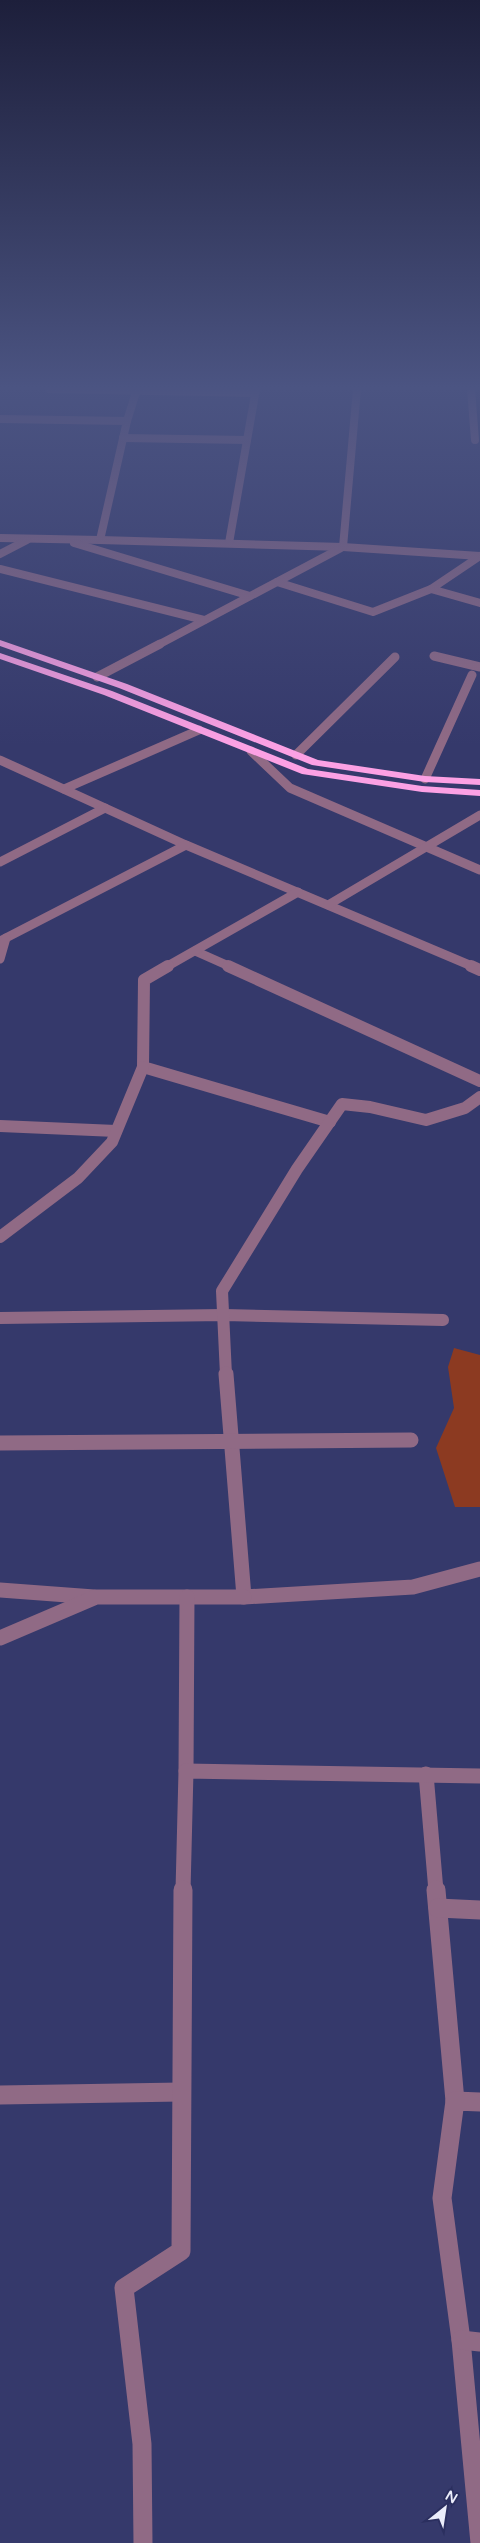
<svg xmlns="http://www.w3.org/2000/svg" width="480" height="2543" viewBox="0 0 480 2543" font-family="'Varela Round',sans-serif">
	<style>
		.green { fill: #8c3a21 }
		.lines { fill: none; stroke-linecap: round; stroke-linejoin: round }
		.minor-far4 { stroke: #906a85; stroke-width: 8 }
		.minor-far3 { stroke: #906a85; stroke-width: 9 }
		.minor-far2 { stroke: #906a85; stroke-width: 12 }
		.minor-far1 { stroke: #906a85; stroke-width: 15 }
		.minor { stroke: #906a85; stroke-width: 19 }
		.highway { fill: #fca1e4; fill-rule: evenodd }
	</style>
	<rect width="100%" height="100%" fill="#35396b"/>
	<polygon class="green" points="454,1348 480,1355 480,1507 455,1507 436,1448 454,1408 448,1367"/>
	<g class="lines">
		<g class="minor-far4">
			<polyline points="49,389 255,393"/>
			<polyline points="471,389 475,440"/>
			<polyline points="0,419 127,421 100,540 0,538"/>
			<polyline points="127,421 137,389"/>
			<polyline points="123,438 247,440"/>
			<polyline points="100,540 343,547 480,556"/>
			<polyline points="74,543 250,596"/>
			<polyline points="229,543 256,389"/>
			<polyline points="343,547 357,389"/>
			<polyline points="0,554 27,540"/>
			<polyline points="480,556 431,589 480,603"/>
			<polyline points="0,569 204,620"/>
			<polyline points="277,582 373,612 431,589"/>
			<polyline points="158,645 341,548"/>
		</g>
		<g class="minor-far3">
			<polyline points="434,656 480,667"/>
			<polyline points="97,677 160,644"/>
			<polyline points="251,751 290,788 480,870"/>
			<polyline points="296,755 395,657"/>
			<polyline points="0,760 186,845 474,967"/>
			<polyline points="425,779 472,675"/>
			<polyline points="64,789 199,730"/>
			<polyline points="0,862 105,808"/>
			<polyline points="328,905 480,815"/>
			<polyline points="0,941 186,845"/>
			<polyline points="195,951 231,967"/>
			<polyline points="0,959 6,938"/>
			<polyline points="166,967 298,892"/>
		</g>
		<g class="minor-far2">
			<polyline points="168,966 144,980 143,1067 330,1122"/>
			<polyline points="228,966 480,1081"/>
			<polyline points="471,966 480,970"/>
			<polyline points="0,1126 116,1131"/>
			<polyline points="0,1237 78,1178 112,1142 143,1067"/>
			<polyline points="0,1318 224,1315 443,1320"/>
			<polyline points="226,1375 222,1291 297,1169 342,1104 370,1107 426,1120 465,1108 480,1097"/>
		</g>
		<g class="minor-far1">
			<polyline points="226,1374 244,1597 413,1587 480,1569"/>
			<polyline points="0,1443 411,1440"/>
			<polyline points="0,1590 94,1597"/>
			<polyline points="0,1638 96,1597 244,1597"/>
			<polyline points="186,1771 187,1597"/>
			<polyline points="426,1774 436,1891"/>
			<polyline points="183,1891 186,1771 480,1776"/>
		</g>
		<g class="minor">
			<polyline points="436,1890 455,2101"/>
			<polyline points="438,1908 480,1910"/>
			<polyline points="0,2095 181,2092"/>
			<polyline points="480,2102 455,2101 442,2198 461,2340 480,2543"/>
			<polyline points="461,2340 480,2342"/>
			<polyline points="143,2543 142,2444 124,2288 181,2251 183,1890"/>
		</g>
		<g class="highway">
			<polygon points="0,640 127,684 318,760 425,776 480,779 480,785 425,782 312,765 119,688 0,646"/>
			<polygon points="0,653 112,691 308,769 422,786 480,790 480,796 422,792 302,774 104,695 0,659"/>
		</g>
	</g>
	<linearGradient id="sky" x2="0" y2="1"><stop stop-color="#1d1f3b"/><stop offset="0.52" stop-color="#4b5482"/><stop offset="1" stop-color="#4b5482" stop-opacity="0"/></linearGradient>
	<rect width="480" height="745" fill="url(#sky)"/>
	<g transform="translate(445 2508) rotate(30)" stroke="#2b2f5f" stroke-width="4" paint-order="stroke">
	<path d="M0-4L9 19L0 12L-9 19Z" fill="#ebedfa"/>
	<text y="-8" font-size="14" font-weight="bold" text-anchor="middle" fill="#ebedfa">N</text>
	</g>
</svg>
